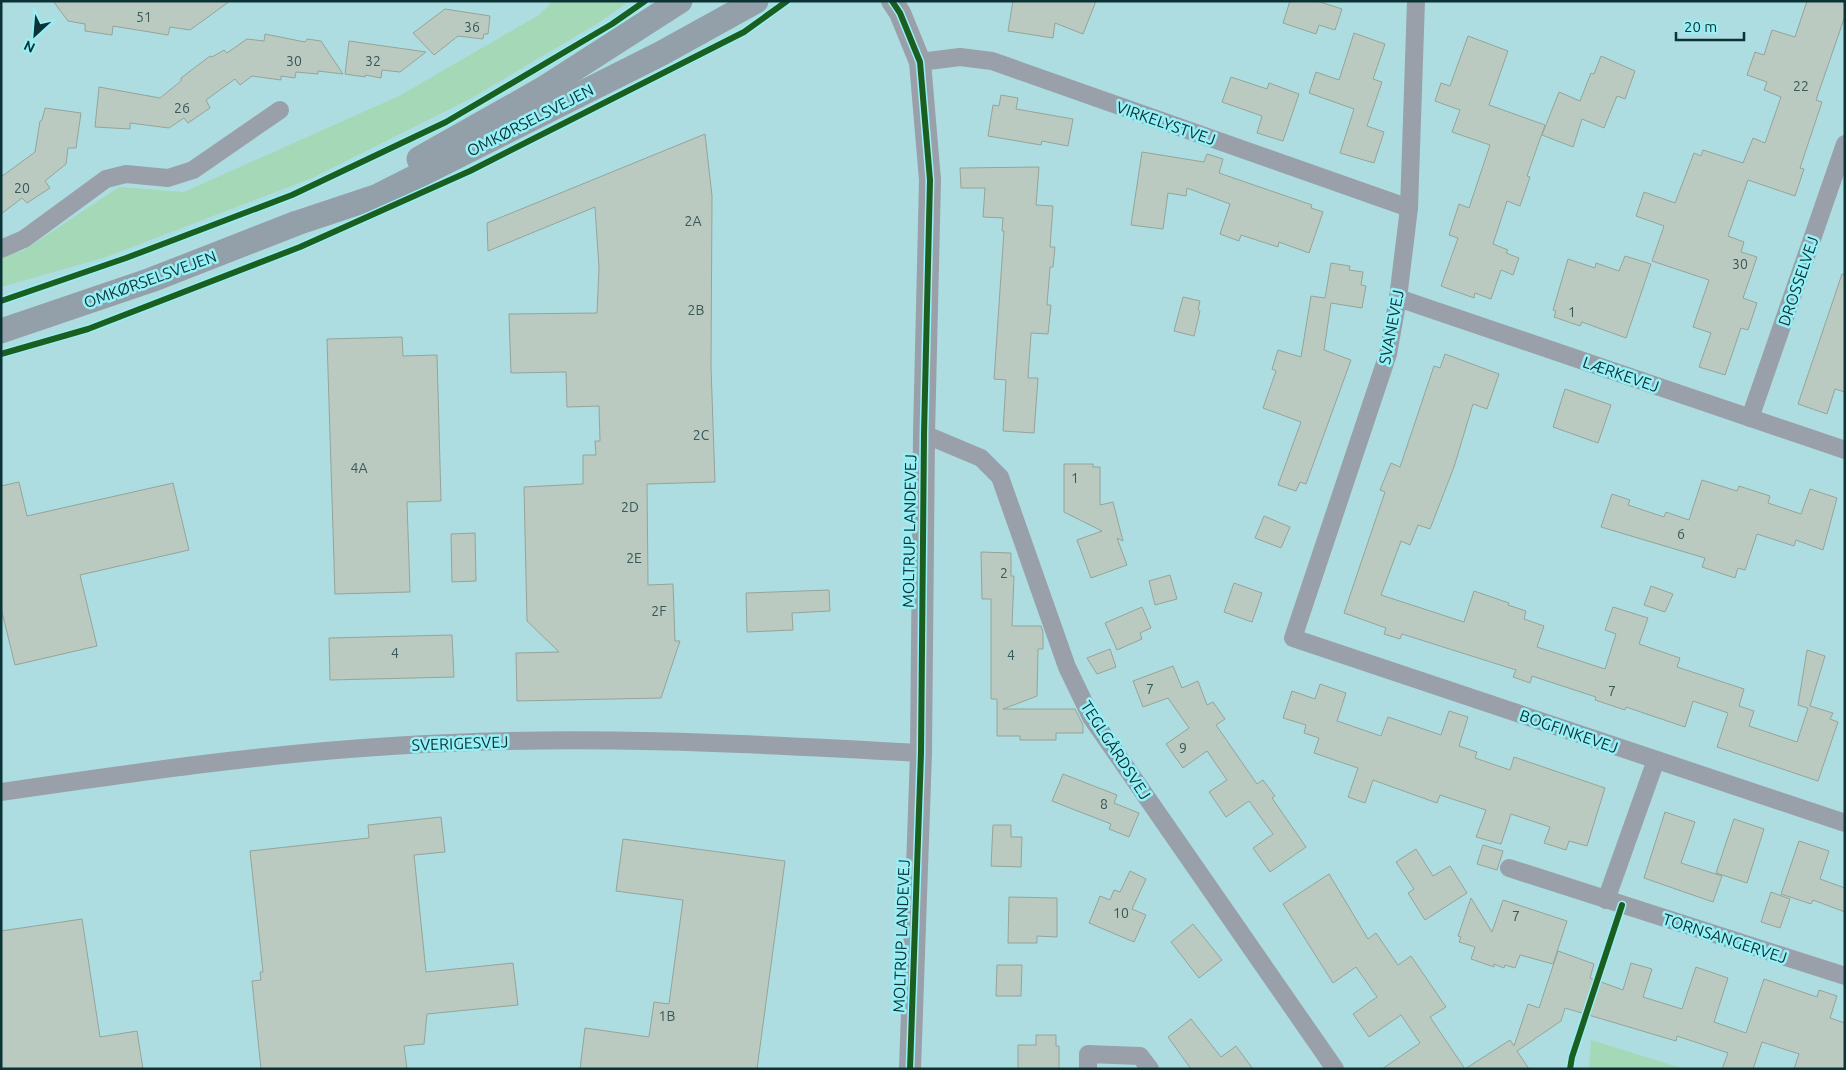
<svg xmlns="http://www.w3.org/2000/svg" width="1846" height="1070" viewBox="0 0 1846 1070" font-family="Ubuntu,sans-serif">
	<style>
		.green { fill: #a5d8b7 }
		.building { fill: #bbcac0; stroke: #95a49a }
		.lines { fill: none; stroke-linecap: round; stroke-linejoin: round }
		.minor { stroke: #99a0a9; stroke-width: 18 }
		.tertiary { stroke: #99a0a9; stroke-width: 22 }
		.secondary { stroke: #939fa9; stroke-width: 25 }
		.cycleway-casing { stroke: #97f0f6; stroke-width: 9 }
		.cycleway { stroke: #1b5e20; stroke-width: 6 }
		.labels { text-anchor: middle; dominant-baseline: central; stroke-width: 5; stroke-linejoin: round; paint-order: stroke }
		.number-label { font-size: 14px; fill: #375858 }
		.street-label { font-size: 16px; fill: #0b3235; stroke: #97f0f6 }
	</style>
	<rect width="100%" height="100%" fill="#addde0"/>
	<g class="green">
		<polygon points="553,1 630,1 598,23 470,99 312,178 106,257 1,287 1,256 23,251 119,187 184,192 399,96 539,15"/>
		<polygon points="1591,1040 1684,1069 1589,1069"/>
	</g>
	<g class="building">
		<polygon points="53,1 230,1 190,30 170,27 168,35 113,26 112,35 85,31 85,24 68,21"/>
		<polygon points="1013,1 1096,1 1083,34 1055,23 1053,38 1008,31"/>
		<polygon points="1290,1 1317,1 1342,9 1335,30 1319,25 1316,34 1283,23"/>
		<polygon points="1807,1 1845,1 1845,16 1816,100 1822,102 1800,168 1804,169 1795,196 1748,180 1728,236 1744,242 1741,252 1757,257 1743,298 1757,303 1748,330 1741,328 1725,375 1699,367 1711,333 1693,327 1709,280 1652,261 1664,226 1636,216 1644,192 1675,203 1694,153 1701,156 1703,150 1743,163 1753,138 1765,143 1781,97 1764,90 1767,82 1747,75 1755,52 1764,55 1772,30 1795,37"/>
		<polygon points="445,9 490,16 488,34 484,34 483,39 458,36 434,55 413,33"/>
		<polygon points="1354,33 1385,44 1373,79 1382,82 1367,126 1384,132 1374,163 1340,153 1354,109 1309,93 1316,72 1339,80"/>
		<polygon points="265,34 305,42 307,39 321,41 343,74 318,71 318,74 296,72 295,78 281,76 281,80 252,76 240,85 235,79 206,100 210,108 188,123 184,118 169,128 130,123 130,129 95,127 99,87 160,98 181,81 181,78 210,56 212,57 224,50 227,53 247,39 264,41"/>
		<polygon points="1468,36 1508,51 1489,105 1545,125 1527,176 1530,177 1520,206 1507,201 1493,244 1508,250 1506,253 1519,258 1513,275 1501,270 1491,299 1475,293 1474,298 1441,286 1458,238 1449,235 1459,204 1469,208 1490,145 1452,132 1460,110 1435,101 1441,83 1450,86"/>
		<polygon points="349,41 426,52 400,72 382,70 381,78 365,75 365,77 345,74"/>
		<polygon points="1601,56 1635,71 1625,99 1617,96 1604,128 1582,119 1573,147 1542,135 1559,92 1580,101 1591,73 1594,74"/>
		<polygon points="1231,77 1267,89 1269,83 1299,94 1283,141 1257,133 1262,116 1222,102"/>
		<polygon points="1001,95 1018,98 1016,109 1073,119 1068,146 1042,141 1041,145 988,136 993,105 999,106"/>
		<polygon points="45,108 81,113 76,148 68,148 66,164 45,181 50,188 27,203 22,198 1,214 1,177 35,152 40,121 42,120"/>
		<polygon points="705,134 712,196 711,367 715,482 647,484 648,585 673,584 675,641 680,641 661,698 517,701 516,653 559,652 527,621 524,487 583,484 583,455 596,455 595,441 600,441 599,406 567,407 566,372 511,373 509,314 597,313 599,268 595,207 488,251 487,223"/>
		<polygon points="1142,152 1204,162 1207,154 1223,159 1219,173 1312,205 1311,208 1323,212 1309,253 1279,242 1278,247 1241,235 1239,241 1220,234 1230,204 1187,188 1186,196 1168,193 1163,229 1131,225"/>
		<polygon points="1039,167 1036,205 1053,206 1050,247 1055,247 1053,267 1050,267 1047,305 1051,305 1048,334 1031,333 1028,378 1038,378 1034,433 1003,431 1006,380 994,379 1004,231 1002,231 1003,218 983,217 985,188 961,188 960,168"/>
		<polygon points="1625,256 1651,264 1626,338 1582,322 1580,326 1554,317 1556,311 1553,310 1568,259 1595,268 1596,263 1619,271"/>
		<polygon points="1331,263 1350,266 1349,270 1363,272 1361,285 1366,286 1362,308 1331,303 1324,350 1351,360 1306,484 1300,482 1296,491 1278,485 1301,422 1263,408 1276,371 1272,369 1278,350 1301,357 1311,296 1325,298"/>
		<polygon points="1842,274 1845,275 1845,392 1835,389 1827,414 1798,404"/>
		<polygon points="1183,297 1200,301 1198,310 1200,311 1194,336 1174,331"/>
		<polygon points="402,337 403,356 437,355 441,501 407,502 410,592 335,594 327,339"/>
		<polygon points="1445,354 1499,374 1487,409 1473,404 1454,467 1430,529 1418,525 1410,545 1401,541 1381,595 1464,622 1474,591 1509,603 1508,605 1526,611 1524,619 1544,626 1537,647 1605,669 1616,634 1605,630 1613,607 1648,618 1639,644 1680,658 1677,667 1744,689 1739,706 1754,711 1749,726 1797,742 1808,708 1798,705 1807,650 1825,656 1810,706 1833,713 1830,719 1838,722 1818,781 1717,747 1728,713 1693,701 1685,727 1626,707 1625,710 1595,700 1596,697 1532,676 1530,683 1513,677 1516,670 1402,634 1400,639 1384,634 1386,628 1344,613 1385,492 1380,490 1391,463 1400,467 1434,366 1440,368"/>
		<polygon points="1565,389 1611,405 1598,443 1553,427"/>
		<polygon points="1064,464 1093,464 1093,467 1100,467 1100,505 1113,502 1123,541 1117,538 1127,565 1091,578 1077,540 1102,531 1064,512"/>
		<polygon points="1702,480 1737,491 1739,486 1770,496 1768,503 1801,514 1810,489 1837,498 1823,550 1796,540 1794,546 1757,534 1745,570 1738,568 1735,578 1702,567 1705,558 1601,527 1612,494 1630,500 1628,505 1664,517 1666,512 1689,520"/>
		<polygon points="19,482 27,516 173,483 189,550 80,575 97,646 15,665 1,608 1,486"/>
		<polygon points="1264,516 1290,527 1281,548 1255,538"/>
		<polygon points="475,533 476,581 452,582 451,534"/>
		<polygon points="981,552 1011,553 1011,576 1014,576 1012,626 1041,626 1043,632 1043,649 1038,649 1037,696 1003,709 1075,709 1083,725 1083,733 1056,733 1056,740 1020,740 1020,736 997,736 997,699 991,699 991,599 982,599"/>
		<polygon points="1170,575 1177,599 1155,605 1149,581"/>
		<polygon points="1234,583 1262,593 1252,622 1224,612"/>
		<polygon points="1651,586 1673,594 1665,612 1644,605"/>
		<polygon points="829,590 830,611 792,613 793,630 747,632 746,593"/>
		<polygon points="1142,607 1151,628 1140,633 1142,639 1117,650 1105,623"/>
		<polygon points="452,635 454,677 330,680 329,638"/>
		<polygon points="1110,649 1116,667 1097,674 1087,658"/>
		<polygon points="1173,666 1182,688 1198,681 1207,705 1213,702 1225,719 1216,725 1257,784 1263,780 1275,796 1272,798 1306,847 1270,872 1253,848 1273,834 1249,801 1226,817 1209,792 1227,780 1207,751 1183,768 1166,744 1189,728 1168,698 1143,707 1133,681"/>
		<polygon points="1320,684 1346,693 1337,721 1381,736 1388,717 1441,735 1449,711 1468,717 1459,746 1477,752 1475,758 1510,770 1514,757 1605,788 1587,846 1569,841 1566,850 1544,843 1550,827 1511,814 1501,844 1476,837 1486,810 1440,795 1437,803 1373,780 1365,803 1348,797 1358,768 1314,753 1319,738 1304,733 1306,725 1283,718 1292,691 1315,699"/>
		<polygon points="1063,774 1117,795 1114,803 1139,813 1129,837 1109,829 1111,824 1052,801"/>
		<polygon points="1665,812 1695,822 1681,863 1722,876 1713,902 1644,878"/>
		<polygon points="441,817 445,852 414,855 426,972 513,963 518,1005 427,1014 424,1044 404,1046 407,1069 261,1069 252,981 261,980 260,972 263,972 250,851 369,838 368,825"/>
		<polygon points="1734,819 1764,829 1747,883 1716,873"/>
		<polygon points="993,825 1011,825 1011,837 1022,837 1021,867 991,866"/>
		<polygon points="623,839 785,861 757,1069 580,1069 585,1028 649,1037 654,1002 669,1004 683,900 616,891"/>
		<polygon points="1799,841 1829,851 1820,879 1845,888 1845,912 1813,900 1811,904 1781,894"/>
		<polygon points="1483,845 1503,851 1497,870 1477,864"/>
		<polygon points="1416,849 1433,876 1450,866 1467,893 1425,920 1408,893 1414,889 1396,862"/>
		<polygon points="1130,871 1146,879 1132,909 1146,915 1134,942 1089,923 1100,896 1110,900 1114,890 1120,892"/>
		<polygon points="1329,874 1368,939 1376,933 1398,965 1411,956 1446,1007 1430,1017 1465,1069 1510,1040 1514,1046 1528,1004 1539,1008 1558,951 1594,964 1590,978 1623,990 1631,963 1652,969 1643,997 1682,1009 1696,967 1728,978 1714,1022 1746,1033 1764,979 1817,997 1819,990 1837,996 1830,1018 1845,1023 1845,1069 1794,1069 1799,1054 1762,1042 1753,1069 1722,1069 1728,1053 1677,1036 1676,1041 1565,1008 1561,1021 1517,1051 1529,1069 1382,1069 1420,1043 1401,1015 1369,1037 1353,1014 1377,997 1356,967 1333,983 1283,904"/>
		<polygon points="1771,892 1790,899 1780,928 1761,922"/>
		<polygon points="1009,897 1057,898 1057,937 1037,936 1037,943 1008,943"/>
		<polygon points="1471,898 1492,932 1503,900 1567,921 1553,964 1520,955 1515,968 1505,965 1504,968 1494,964 1494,967 1471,959 1475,947 1459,942 1461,937 1458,936"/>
		<polygon points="82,919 100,1037 137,1031 143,1069 1,1069 1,931"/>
		<polygon points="1193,924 1222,960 1199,978 1171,942"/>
		<polygon points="997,965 1022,965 1021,996 996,996"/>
		<polygon points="1191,1019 1221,1057 1236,1046 1253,1069 1191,1069 1168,1037"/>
		<polygon points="1036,1035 1056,1035 1056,1046 1059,1046 1059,1069 1018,1069 1018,1045 1036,1045"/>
	</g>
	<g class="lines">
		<g class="minor">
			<polyline points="1416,1 1409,208 1398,298 1388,354 1293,638 1845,823"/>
			<polyline points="920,62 960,57 992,61 1409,208"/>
			<polyline points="1,249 24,239 106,179 126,174 168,178 193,170 280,110"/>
			<polyline points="1398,298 1845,450"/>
			<polyline points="1750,418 1845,144"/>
			<polyline points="924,434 981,458 1000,477 1067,667 1091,717 1335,1069"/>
			<path d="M1,792C132,773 261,754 392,746C568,734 745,743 921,753"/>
			<polyline points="1509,868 1845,976"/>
			<polyline points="1606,900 1656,760"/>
			<polyline points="1088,1069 1088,1054 1140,1056 1150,1069"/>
		</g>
		<polyline class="tertiary" points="892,1 900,13 920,62 930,180 924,434 921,753 910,1069"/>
		<g class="secondary">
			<polyline points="419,159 543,89 680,1"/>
			<polyline points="1,331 151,280 297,223 378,196 662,53 756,1"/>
		</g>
		<g class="cycleway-casing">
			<g id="cycleway">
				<polyline points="892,1 900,13 920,62 930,180 924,434 921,753 910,1069"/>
				<polyline points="1,301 126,258 292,195 446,122 612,24 645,1"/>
				<polyline points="1,354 88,329 300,247 470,171 744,32 787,1"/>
				<polyline points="1570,1069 1572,1057 1622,905"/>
			</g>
		</g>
		<use href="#cycleway" class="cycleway"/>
	</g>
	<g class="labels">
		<g class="number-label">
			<text x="144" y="17">51</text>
			<text x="472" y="27">36</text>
			<text x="294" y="61">30</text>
			<text x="373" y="61">32</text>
			<text x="1801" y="86">22</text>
			<text x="182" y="108">26</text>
			<text x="22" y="188">20</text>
			<text x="693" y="221">2A</text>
			<text x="1740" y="264">30</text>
			<text x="696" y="310">2B</text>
			<text x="1572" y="312">1</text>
			<text x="701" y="435">2C</text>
			<text x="359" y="468">4A</text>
			<text x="1075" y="478">1</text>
			<text x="630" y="507">2D</text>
			<text x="1681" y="534">6</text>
			<text x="634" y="558">2E</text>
			<text x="1004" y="573">2</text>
			<text x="659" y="611">2F</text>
			<text x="395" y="653">4</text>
			<text x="1011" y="655">4</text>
			<text x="1150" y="689">7</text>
			<text x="1612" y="691">7</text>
			<text x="1183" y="748">9</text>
			<text x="1104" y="804">8</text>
			<text x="1121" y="913">10</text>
			<text x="1516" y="916">7</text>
			<text x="667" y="1016">1B</text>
		</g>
		<g class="street-label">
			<text transform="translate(530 120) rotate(-27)">OMKØRSELSVEJEN</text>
			<text transform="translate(1166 123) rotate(19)">VIRKELYSTVEJ</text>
			<text transform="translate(150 279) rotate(-20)">OMKØRSELSVEJEN</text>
			<text transform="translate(1798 281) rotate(-71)">DROSSELVEJ</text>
			<text transform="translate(1391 327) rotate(-79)">SVANEVEJ</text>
			<text transform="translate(1621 374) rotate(19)">LÆRKEVEJ</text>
			<text transform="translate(909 531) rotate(-89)">MOLTRUP LANDEVEJ</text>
			<text transform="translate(1569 731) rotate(19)">BOGFINKEVEJ</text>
			<text transform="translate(460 743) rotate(-2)">SVERIGESVEJ</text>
			<text transform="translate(1116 750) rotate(57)">TEGLGÅRDSVEJ</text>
			<text transform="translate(901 936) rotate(-88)">MOLTRUP LANDEVEJ</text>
			<text transform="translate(1725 938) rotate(18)">TORNSANGERVEJ</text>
		</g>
	</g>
	<rect width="1846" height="1070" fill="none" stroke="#0b3235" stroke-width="5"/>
	<g transform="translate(35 35) rotate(206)" stroke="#97f0f6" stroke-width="4" paint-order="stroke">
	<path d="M0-4L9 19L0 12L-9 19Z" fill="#0b3235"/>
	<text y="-8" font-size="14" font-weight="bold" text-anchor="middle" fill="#0b3235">N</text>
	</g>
	<path d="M1676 32v8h68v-8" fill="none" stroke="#0b3235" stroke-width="2.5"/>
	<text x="1684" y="32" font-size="15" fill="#0b3235" stroke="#97f0f6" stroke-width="4" paint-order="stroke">20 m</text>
</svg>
